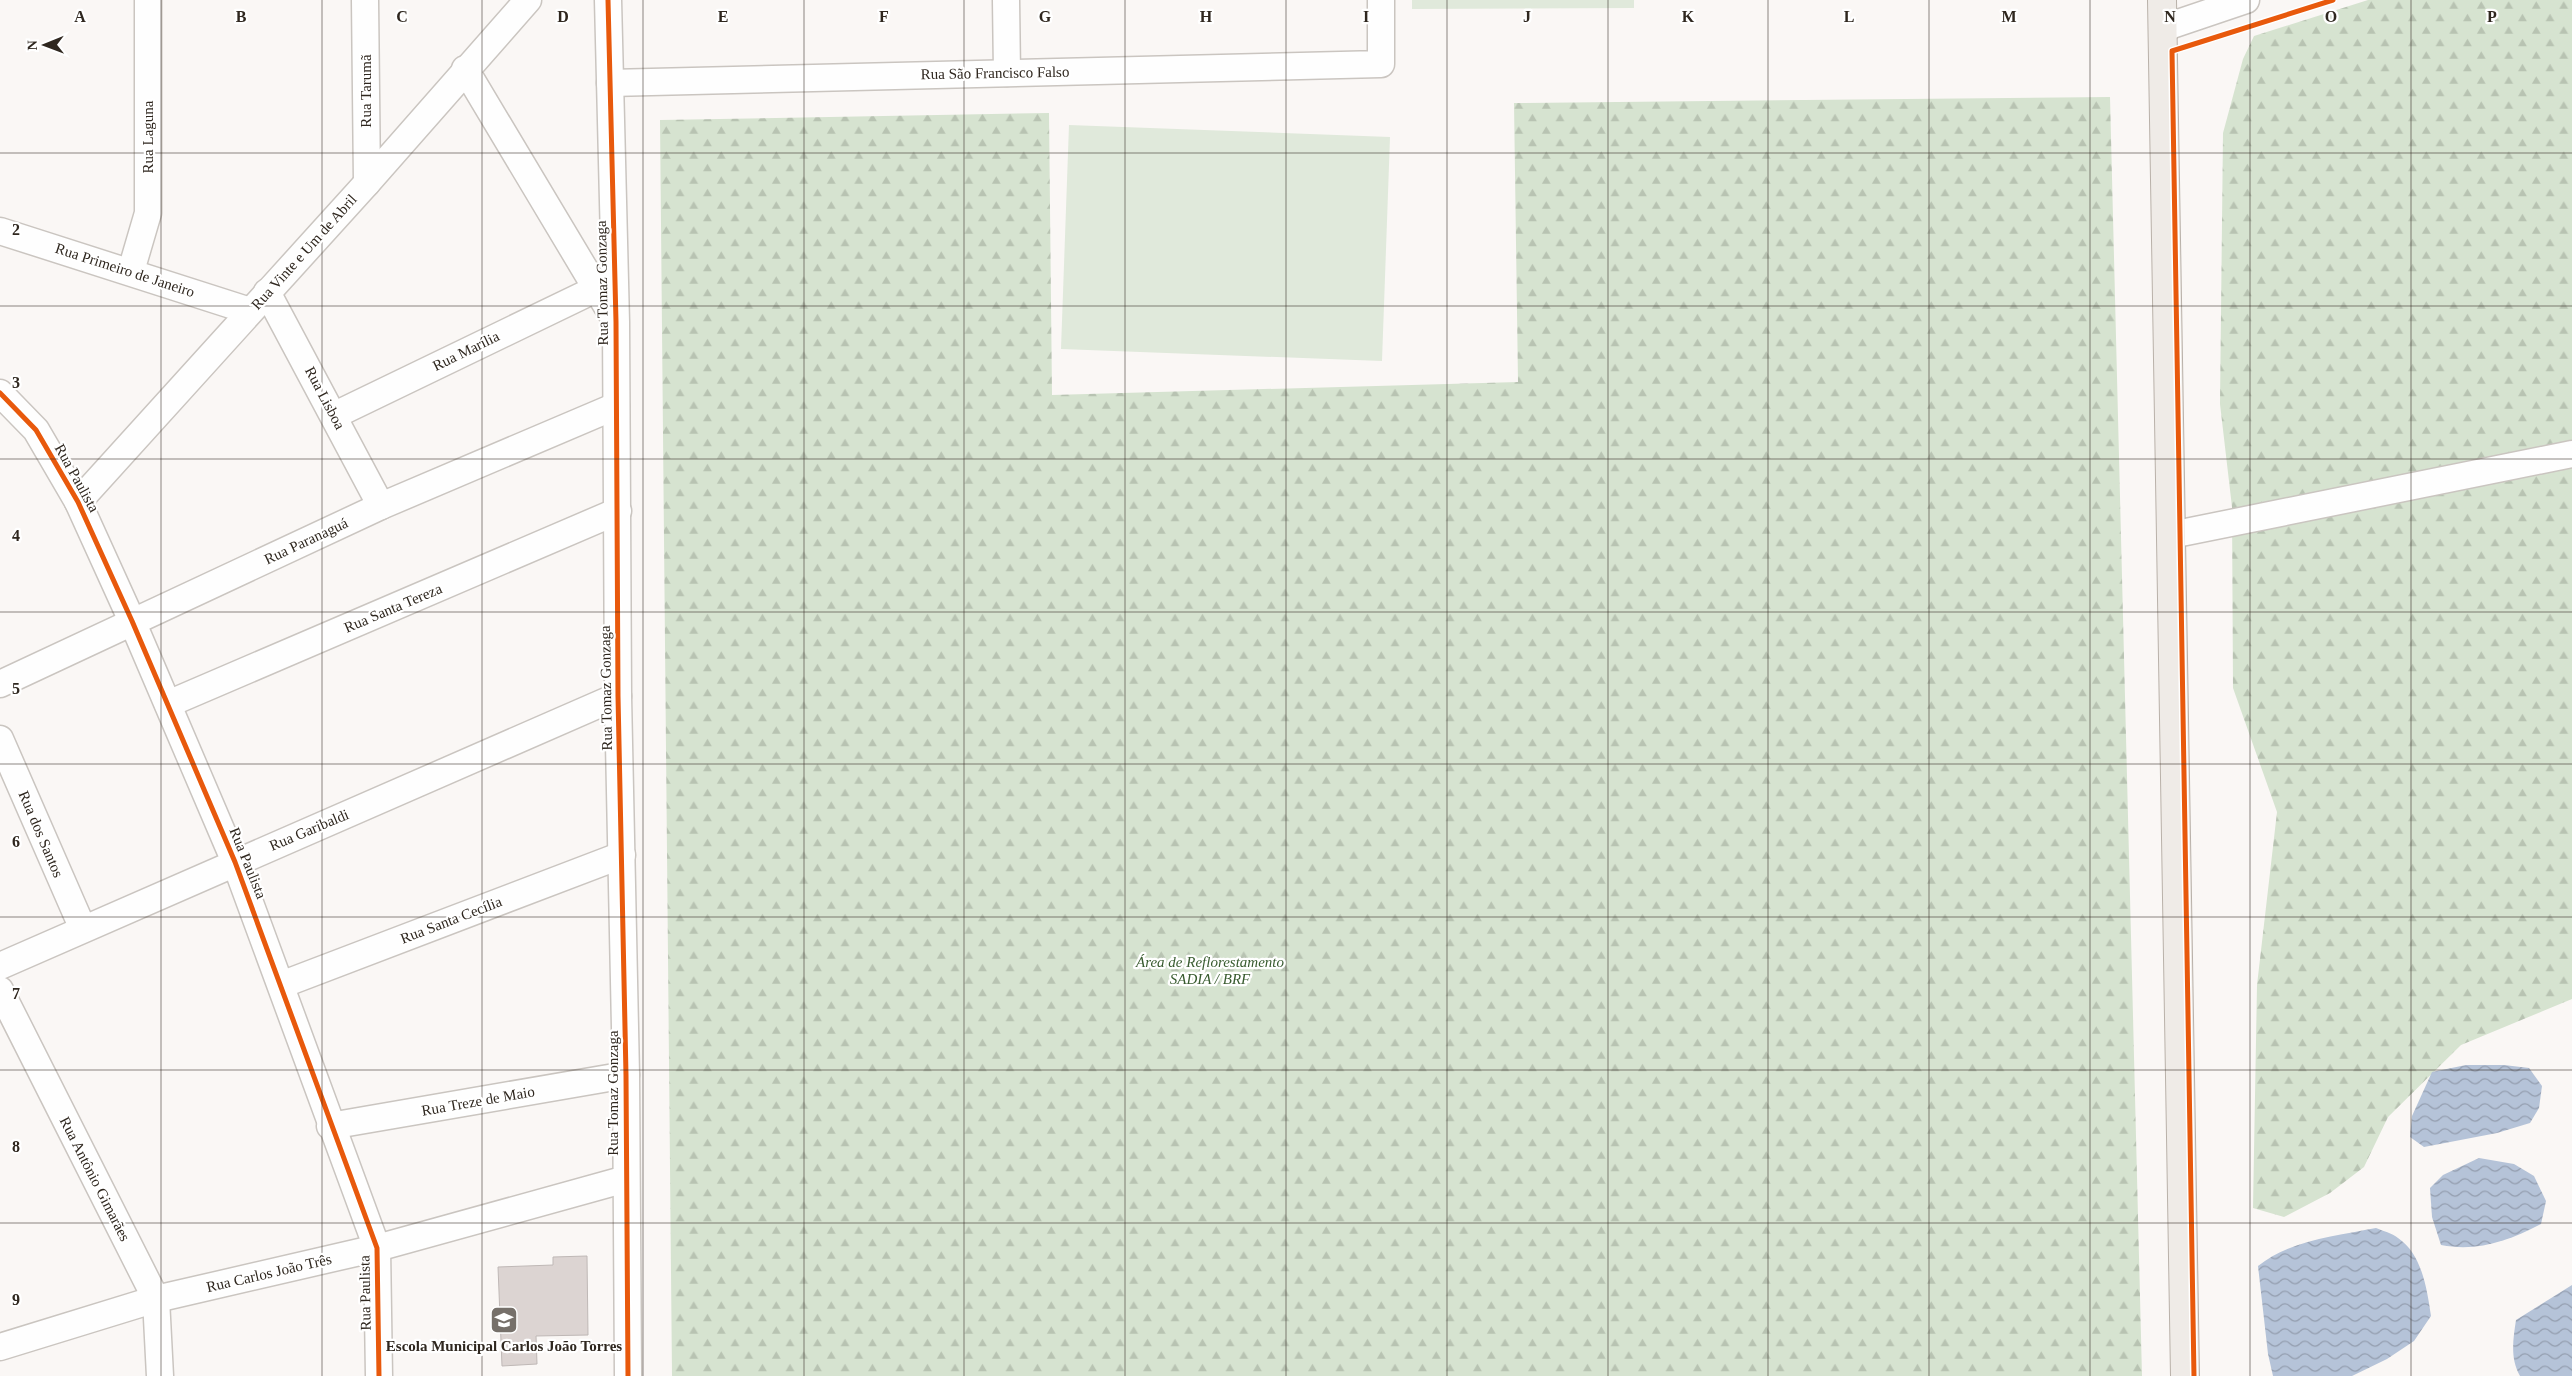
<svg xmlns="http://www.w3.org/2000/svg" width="2572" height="1376" viewBox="0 0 2572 1376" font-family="'Times New Roman',serif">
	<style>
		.forest { fill: url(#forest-firs) }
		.garden { fill: #e0e9db }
		.water { fill: url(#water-waves) }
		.building { fill: #dcd4d2; stroke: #bfb8b6 }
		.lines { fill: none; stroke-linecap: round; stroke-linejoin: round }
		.minor-casing { stroke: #cac5c0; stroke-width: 29 }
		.major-casing { stroke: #b9b1a9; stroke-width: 30 }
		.minor { stroke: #fefefe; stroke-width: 26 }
		.major { stroke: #efebe7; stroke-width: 28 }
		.cycleway-casing { stroke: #fff; stroke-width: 8 }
		.cycleway { stroke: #e8590c; stroke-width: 5 }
		.grid { fill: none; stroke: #2f271f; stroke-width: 1; stroke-opacity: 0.55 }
		.labels { text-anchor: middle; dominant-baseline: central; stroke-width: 4.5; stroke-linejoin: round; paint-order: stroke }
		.street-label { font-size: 15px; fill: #2f271f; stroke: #fff }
		.park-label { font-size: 15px; font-style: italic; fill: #385b2f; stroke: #fff }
		.poi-label { font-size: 15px; font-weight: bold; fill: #2f271f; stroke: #fff }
		.grid-label { font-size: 16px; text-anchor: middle; font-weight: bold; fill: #2f271f; stroke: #fff; stroke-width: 4.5; stroke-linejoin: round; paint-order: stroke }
	</style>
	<defs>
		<pattern id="forest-firs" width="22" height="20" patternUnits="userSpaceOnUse" patternTransform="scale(1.25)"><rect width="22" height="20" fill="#d6e3d0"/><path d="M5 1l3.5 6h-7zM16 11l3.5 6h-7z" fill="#b8c3b2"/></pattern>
		<pattern id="water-waves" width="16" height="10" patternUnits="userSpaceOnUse" patternTransform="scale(1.25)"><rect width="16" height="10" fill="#b5c3d8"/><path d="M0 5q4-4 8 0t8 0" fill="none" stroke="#949eaf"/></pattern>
	</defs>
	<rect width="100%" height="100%" fill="#faf7f5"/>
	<g class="forest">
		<polygon points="2368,0 2572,0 2572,999 2461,1045 2388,1117 2364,1167 2330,1193 2284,1217 2253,1208 2257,985 2277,812 2233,688 2232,507 2220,404 2223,133 2243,59 2254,36"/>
		<polygon points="2110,97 2142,1376 672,1376 660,120 1049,113 1052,395 1518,382 1514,103"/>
	</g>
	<g class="garden">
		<polygon points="1412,0 1634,0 1634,8 1412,9"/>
		<polygon points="1069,125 1390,137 1382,361 1061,349"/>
	</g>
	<g class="water">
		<polygon points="2466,1065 2504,1065 2529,1068 2542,1086 2539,1108 2530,1123 2497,1133 2424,1147 2410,1137 2412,1116 2432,1072"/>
		<path d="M2479,1158L2514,1164L2534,1176L2546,1201L2541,1224C2509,1241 2477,1252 2441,1245L2432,1217L2430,1188L2443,1175Z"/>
		<path d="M2376,1228C2383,1231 2392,1233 2398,1238C2422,1254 2427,1289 2431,1316L2414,1341L2387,1359L2352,1376H2273L2268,1354L2258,1266C2290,1240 2336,1236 2376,1228Z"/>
		<path d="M2572,1285V1376H2520C2510,1358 2513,1340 2516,1320Z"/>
	</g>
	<polygon class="building" points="587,1256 588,1335 536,1336 537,1364 502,1366 498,1267 553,1265 553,1257"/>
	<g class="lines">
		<g class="minor-casing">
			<g id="minor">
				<polyline points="365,0 367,183"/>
				<polyline points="608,0 616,322 618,696 626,1075 628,1376"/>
				<polyline points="1006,0 1007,73"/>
				<polyline points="2163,31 2172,25 2246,0"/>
				<polyline points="465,69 614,318"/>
				<polyline points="610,83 1381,64 1381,0"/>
				<polyline points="0,231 250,311"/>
				<polyline points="131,271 148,213 148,0"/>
				<polyline points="267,292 381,506"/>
				<polyline points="0,393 36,430 78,502 132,621 235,862 377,1248 379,1376"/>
				<polyline points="335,415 598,288"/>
				<polyline points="78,502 367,183 528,0"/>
				<polyline points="2171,535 2572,454"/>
				<polyline points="0,684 381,506 616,406"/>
				<polyline points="168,704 618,511"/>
				<polyline points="0,739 83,929"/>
				<polyline points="0,966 618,696"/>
				<polyline points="281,985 622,855"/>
				<polyline points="0,990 156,1299 160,1376"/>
				<polyline points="330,1126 626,1075"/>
				<polyline points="0,1347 156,1299 377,1248 626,1179"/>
			</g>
		</g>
		<g class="major-casing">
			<polyline id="major" points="2162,0 2185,1376"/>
		</g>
		<use href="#minor" class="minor"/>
		<use href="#major" class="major"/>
		<g class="cycleway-casing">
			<g id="cycleway">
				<polyline points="608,0 616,322 618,696 626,1075 628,1376"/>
				<polyline points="0,393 36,430 78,502 132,621 235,862 377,1248 379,1376"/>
				<polyline points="2194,1376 2172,51 2333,0"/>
			</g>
		</g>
		<use href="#cycleway" class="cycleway"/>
	</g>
	<path class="grid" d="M161,0V1376M322,0V1376M482,0V1376M643,0V1376M804,0V1376M964,0V1376M1125,0V1376M1286,0V1376M1447,0V1376M1608,0V1376M1768,0V1376M1929,0V1376M2090,0V1376M2250,0V1376M2411,0V1376M0,153H2572M0,306H2572M0,459H2572M0,612H2572M0,764H2572M0,917H2572M0,1070H2572M0,1223H2572"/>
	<defs>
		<g id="school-square" transform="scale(1.4375)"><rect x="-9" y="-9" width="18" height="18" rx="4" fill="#76706a" stroke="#fff"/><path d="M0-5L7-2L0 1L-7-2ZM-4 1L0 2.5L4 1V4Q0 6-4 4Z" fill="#fff"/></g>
	</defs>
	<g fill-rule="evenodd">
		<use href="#school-square" x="504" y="1320"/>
	</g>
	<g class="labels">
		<g class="street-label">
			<text transform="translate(995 73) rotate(-1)">Rua São Francisco Falso</text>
			<text transform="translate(366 91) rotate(-90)">Rua Tarumã</text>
			<text transform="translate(148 137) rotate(-90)">Rua Laguna</text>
			<text transform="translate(304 252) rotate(-48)">Rua Vinte e Um de Abril</text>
			<text transform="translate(125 270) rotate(18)">Rua Primeiro de Janeiro</text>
			<text transform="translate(602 283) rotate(-91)">Rua Tomaz Gonzaga</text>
			<text transform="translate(466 351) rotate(-26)">Rua Marília</text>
			<text transform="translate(325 398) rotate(62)">Rua Lisboa</text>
			<text transform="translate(77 478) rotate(61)">Rua Paulista</text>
			<text transform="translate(306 541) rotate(-25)">Rua Paranaguá</text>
			<text transform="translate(393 608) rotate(-23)">Rua Santa Tereza</text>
			<text transform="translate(606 688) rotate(-91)">Rua Tomaz Gonzaga</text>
			<text transform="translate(309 830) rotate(-23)">Rua Garibaldi</text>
			<text transform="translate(41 834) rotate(67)">Rua dos Santos</text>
			<text transform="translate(248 863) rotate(68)">Rua Paulista</text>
			<text transform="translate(451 920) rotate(-21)">Rua Santa Cecília</text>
			<text transform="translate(613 1093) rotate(-90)">Rua Tomaz Gonzaga</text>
			<text transform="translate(478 1101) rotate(-10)">Rua Treze de Maio</text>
			<text transform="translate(95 1179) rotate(63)">Rua Antônio Gimarães</text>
			<text transform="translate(269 1273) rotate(-13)">Rua Carlos João Três</text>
			<text transform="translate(365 1293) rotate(-91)">Rua Paulista</text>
		</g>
		<g class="park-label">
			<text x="1210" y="962">Área de Reflorestamento<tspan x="1210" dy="17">SADIA / BRF</tspan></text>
		</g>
		<g class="poi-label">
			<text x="504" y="1346">Escola Municipal Carlos João Torres</text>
		</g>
	</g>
	<g class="grid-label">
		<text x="80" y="22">A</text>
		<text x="241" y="22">B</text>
		<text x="402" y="22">C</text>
		<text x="563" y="22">D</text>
		<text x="723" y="22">E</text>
		<text x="884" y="22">F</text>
		<text x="1045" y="22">G</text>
		<text x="1206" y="22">H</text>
		<text x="1366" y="22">I</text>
		<text x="1527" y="22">J</text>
		<text x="1688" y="22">K</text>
		<text x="1849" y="22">L</text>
		<text x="2009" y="22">M</text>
		<text x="2170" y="22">N</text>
		<text x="2331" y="22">O</text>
		<text x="2492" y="22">P</text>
		<text x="16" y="235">2</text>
		<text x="16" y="388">3</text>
		<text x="16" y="541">4</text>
		<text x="16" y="694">5</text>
		<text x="16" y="847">6</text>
		<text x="16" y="999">7</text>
		<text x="16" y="1152">8</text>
		<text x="16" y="1305">9</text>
	</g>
	<g transform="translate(45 45) rotate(269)" stroke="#ffffff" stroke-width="4" paint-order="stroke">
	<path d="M0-4L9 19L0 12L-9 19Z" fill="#2f271f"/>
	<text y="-8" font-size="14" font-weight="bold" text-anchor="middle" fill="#2f271f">N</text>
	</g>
</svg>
